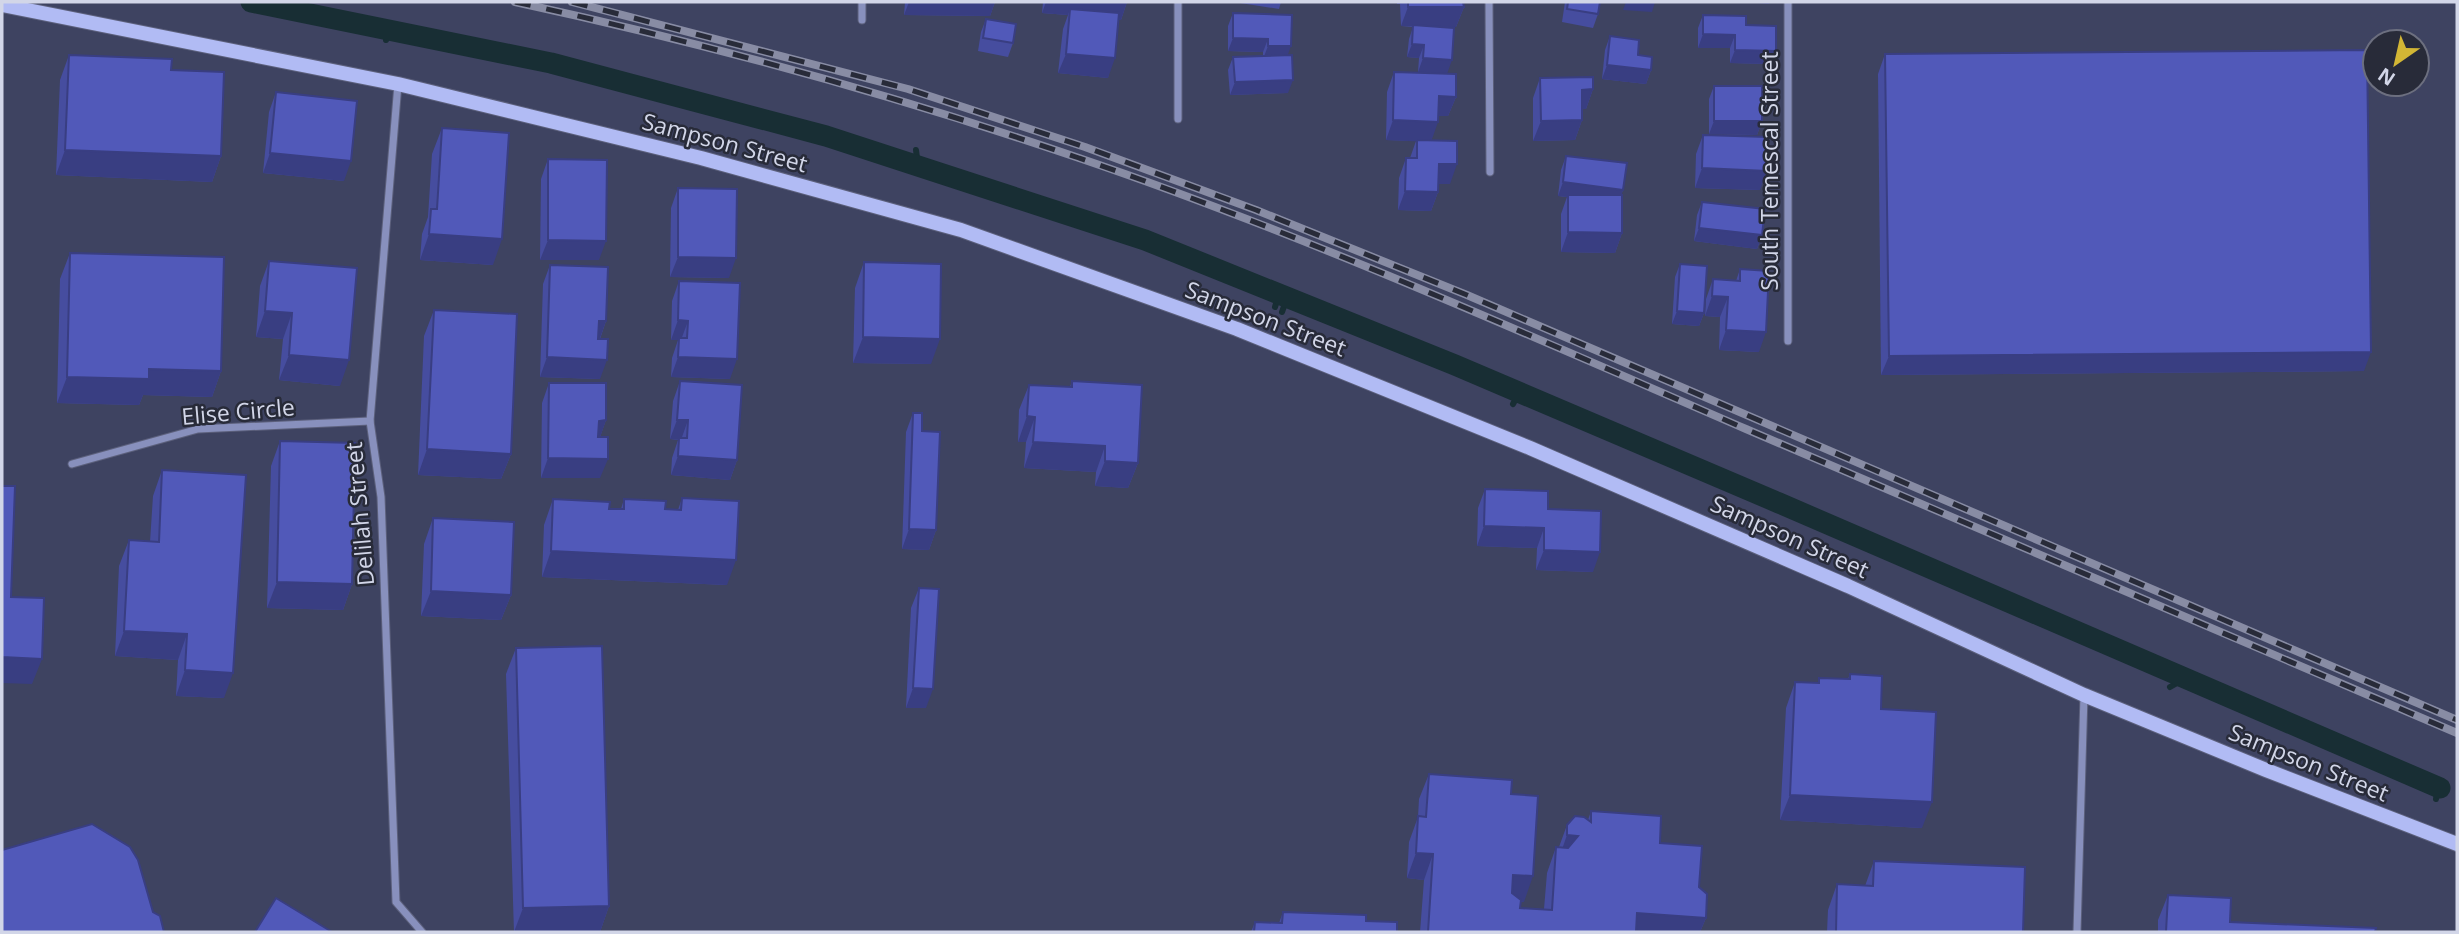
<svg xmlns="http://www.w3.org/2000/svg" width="2459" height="934" viewBox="0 0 2459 934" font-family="'Open Sans',sans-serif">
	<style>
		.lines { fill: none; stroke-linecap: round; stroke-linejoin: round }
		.stream { stroke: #182e34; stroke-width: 6 }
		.canal { stroke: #182e34; stroke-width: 21 }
		.street-casing { stroke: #5c607c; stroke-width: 9 }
		.secondary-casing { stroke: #5c607c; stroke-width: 16 }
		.street { stroke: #8890bd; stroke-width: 7 }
		.secondary { stroke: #b1bbf4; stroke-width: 14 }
		.rail-casing { stroke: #888ca4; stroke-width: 8 }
		.rail { stroke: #282b39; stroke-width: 5; stroke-dasharray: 16; stroke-linecap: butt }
		.wall { fill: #464d9f }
		.shaded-wall { fill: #393e82 }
		.building { fill: #5159b9; stroke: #393e82; stroke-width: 2 }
		.labels { text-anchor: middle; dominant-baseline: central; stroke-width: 5; stroke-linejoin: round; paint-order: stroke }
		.street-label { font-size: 23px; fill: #d2d6e8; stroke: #282b39 }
	</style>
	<rect width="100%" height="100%" fill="#3e4361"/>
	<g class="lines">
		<g class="stream">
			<polyline points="386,40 387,29"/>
			<polyline points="916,150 918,166"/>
			<polyline points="1275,307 1279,294"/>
			<polyline points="1282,312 1287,298"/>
			<polyline points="1513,404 1519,393"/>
			<polyline points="2170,687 2186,678"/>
			<polyline points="2436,799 2438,787"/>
		</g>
		<polyline class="canal" points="251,2 551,63 826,136 1145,240 1455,365 1779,503 2440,788"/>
		<g class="street-casing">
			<g id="street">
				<polyline points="862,2 862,20"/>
				<polyline points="1489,2 1490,172"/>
				<polyline points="398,84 370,421 381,497 396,902 422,932"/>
				<polyline points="1178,119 1178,2"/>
				<polyline points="1788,341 1788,2"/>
				<polyline points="72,464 198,429 370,421"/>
				<polyline points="2077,932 2084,695"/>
			</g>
		</g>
		<g class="secondary-casing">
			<polyline id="secondary" points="2,5 398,84 701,158 961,230 1237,329 1530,448 1848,586 2084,695 2266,770 2457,844"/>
		</g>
		<use href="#street" class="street"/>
		<use href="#secondary" class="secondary"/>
		<g class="rail-casing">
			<g id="rail">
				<path d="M515,2C705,43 894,95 1079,158C1306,235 1526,334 1746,429C1983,530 2220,632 2457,733"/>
				<polyline points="572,2 908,89 1085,147 1256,210 1467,295 2457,720"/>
			</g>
		</g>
		<use href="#rail" class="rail"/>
	</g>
	<g class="wall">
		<polygon points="905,2 995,2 990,16 904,15"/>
		<polygon points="1043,2 1127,2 1121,20 1118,20 1108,78 1058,73 1063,29 1068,15 1042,13"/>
		<polygon points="1234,2 1281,2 1279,9"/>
		<polygon points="1397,2 1463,2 1464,7 1456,27 1434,27 1447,74 1456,97 1448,116 1438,116 1431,141 1450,184 1439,184 1438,192 1431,211 1398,210 1399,178 1406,158 1410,158 1416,141 1386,140 1387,92 1394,72 1438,73 1418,72 1419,58 1407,57 1409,39 1413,27 1401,26 1400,4 1397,4"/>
		<polygon points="1565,2 1600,2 1598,14 1593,28 1562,22"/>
		<polygon points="1233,13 1288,55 1288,93 1230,95 1228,70 1233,57 1263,56 1263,52 1228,51 1228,26"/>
		<polygon points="1703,15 1746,25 1776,51 1771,64 1730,63 1730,48 1698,48 1698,28"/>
		<polygon points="986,19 1013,43 1008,57 978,51 981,32"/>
		<polygon points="1610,36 1638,55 1651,70 1646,84 1602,79 1605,50"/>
		<polygon points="1885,54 2364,371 1881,375 1878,74"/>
		<polygon points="69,55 221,156 212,182 56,175 60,80"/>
		<polygon points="1540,78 1593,89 1586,109 1582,109 1582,120 1575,140 1533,141 1533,98"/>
		<polygon points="1714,86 1762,121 1757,135 1709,134 1709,99"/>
		<polygon points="276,92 344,181 263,173 269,112"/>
		<polygon points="442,128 493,265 420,260 422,234 428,217 432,154"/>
		<polygon points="1703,135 1760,190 1695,188 1696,154"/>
		<polygon points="1566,156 1623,190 1621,195 1622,233 1615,253 1561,252 1561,214 1567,197 1558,196 1561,170"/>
		<polygon points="548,159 599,260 540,260 541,179"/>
		<polygon points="678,188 729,278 670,277 671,208"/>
		<polygon points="1702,202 1762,235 1757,249 1694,241 1697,215"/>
		<polygon points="70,253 221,371 212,397 143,395 139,405 57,403 60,279"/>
		<polygon points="269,261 340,386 279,380 283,339 256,337 260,286"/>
		<polygon points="864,262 931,364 853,363 855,288"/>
		<polygon points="1680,264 1704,313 1699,326 1672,324 1675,277"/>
		<polygon points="550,265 606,321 600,339 600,379 540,377 543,284"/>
		<polygon points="1740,269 1759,352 1719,350 1720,317 1705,316 1706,299 1713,279 1736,281"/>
		<polygon points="679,281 730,379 671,377 672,358 678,340 671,340 672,301"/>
		<polygon points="434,310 511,454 501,479 418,475 424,336"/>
		<polygon points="680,381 737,460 730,480 671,475 672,458 678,440 670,439 673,401"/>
		<polygon points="1072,381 1138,463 1128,488 1095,486 1096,472 1024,468 1026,442 1018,442 1019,410 1029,385 1070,387"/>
		<polygon points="549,383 606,420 600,437 600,478 541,478 542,403"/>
		<polygon points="913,413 922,431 936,530 929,550 902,549 906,432"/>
		<polygon points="280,441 352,584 343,610 267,608 271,466"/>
		<polygon points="162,470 224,698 176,696 178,660 115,656 119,566 129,540 150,542 153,496"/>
		<polygon points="1485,489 1548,509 1593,572 1536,570 1537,548 1477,546 1478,508"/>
		<polygon points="682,498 727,585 542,577 544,525 553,499 609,509 621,509 624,499 665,509 678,510"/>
		<polygon points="433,518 511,595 501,620 421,616 424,544"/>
		<polygon points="919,588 926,708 906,708 911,608"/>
		<polygon points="516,648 609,906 600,932 514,932 506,674"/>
		<polygon points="1850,674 1881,709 1922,828 1780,820 1786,708 1795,682 1818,683 1819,678 1848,679"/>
		<polygon points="1429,774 1511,794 1524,902 1521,902 1520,908 1544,909 1547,873 1556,847 1559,847 1567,825 1588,820 1591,811 1660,843 1699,887 1706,918 1700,932 1420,932 1424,880 1407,878 1409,842 1418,817 1419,799"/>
		<polygon points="1874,861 2023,932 1827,932 1828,910 1837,884 1865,886"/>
		<polygon points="2168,895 2230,922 2375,932 2158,932 2158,920"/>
		<polygon points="1283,912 1366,921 1397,932 1251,932 1255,922 1279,923"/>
	</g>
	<g class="shaded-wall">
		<polygon points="909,2 995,2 990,16 904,15"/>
		<polygon points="1046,2 1127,2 1121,20 1069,15 1070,9 1068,15 1042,13"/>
		<polygon points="1626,2 1655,2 1652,12 1623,10"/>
		<polygon points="1748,2 1770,2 1769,4"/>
		<polygon points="1408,7 1464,7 1456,27 1401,26"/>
		<polygon points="1703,34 1735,35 1730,48 1698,48"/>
		<polygon points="1233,38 1268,39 1263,52 1228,51"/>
		<polygon points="1412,44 1424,45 1419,58 1407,57"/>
		<polygon points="1268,46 1291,46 1286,60 1263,59"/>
		<polygon points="1735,50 1776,51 1771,64 1730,63"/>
		<polygon points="1066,54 1115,58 1108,78 1058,73"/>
		<polygon points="1423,58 1452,60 1447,74 1418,72"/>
		<polygon points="1607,65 1651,70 1646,84 1602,79"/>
		<polygon points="1293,80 1288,93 1230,95 1235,82"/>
		<polygon points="1593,89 1586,109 1574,110 1582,90"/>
		<polygon points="1439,96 1456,97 1448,116 1431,116"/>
		<polygon points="1393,120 1438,122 1431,142 1386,140"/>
		<polygon points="1582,120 1575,140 1533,141 1541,121"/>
		<polygon points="1714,121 1762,121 1757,135 1709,134"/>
		<polygon points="65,150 221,156 212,182 56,175"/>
		<polygon points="270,153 351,161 344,181 263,173"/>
		<polygon points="1439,164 1457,164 1450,184 1432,184"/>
		<polygon points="1702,168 1767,171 1760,190 1695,188"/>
		<polygon points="1563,182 1623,190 1619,203 1568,195 1567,197 1558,196"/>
		<polygon points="1405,191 1438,192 1431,211 1398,210"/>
		<polygon points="1699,228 1762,235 1757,249 1694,241"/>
		<polygon points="1568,232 1622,233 1615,253 1561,252"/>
		<polygon points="429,234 502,239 493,265 420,260"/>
		<polygon points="548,240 606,241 599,260 540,260"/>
		<polygon points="678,257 736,258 729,278 670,277"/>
		<polygon points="1712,296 1728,297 1720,317 1705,316"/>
		<polygon points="265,311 292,313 283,339 256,337"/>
		<polygon points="1677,311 1704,313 1699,326 1672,324"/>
		<polygon points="678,320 688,321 681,340 679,338 678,340 671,340"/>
		<polygon points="599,321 606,321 599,341 592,340"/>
		<polygon points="1726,330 1766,332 1759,352 1719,350"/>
		<polygon points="863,337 940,339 931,364 853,363"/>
		<polygon points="2371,352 2364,371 1881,375 1889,356"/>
		<polygon points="289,355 349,360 340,386 279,380"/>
		<polygon points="547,357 607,360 600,379 540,377"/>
		<polygon points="678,357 737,359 730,379 671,377"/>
		<polygon points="149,369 221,371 212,397 143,395 139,405 57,403 67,377"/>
		<polygon points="1027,416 1035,417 1026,442 1018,442"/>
		<polygon points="606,420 599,440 599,421"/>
		<polygon points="677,420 688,420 681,440 670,439"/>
		<polygon points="1033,442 1105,446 1096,472 1024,468"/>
		<polygon points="427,449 511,454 501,479 418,475"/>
		<polygon points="678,456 737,460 730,480 671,475"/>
		<polygon points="548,458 608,459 600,478 541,478"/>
		<polygon points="1105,461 1138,463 1128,488 1095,486"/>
		<polygon points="1484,526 1544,528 1537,548 1477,546"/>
		<polygon points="909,529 936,530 929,550 902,549"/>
		<polygon points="1544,550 1600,552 1593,572 1536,570"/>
		<polygon points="551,551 736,560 727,585 542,577"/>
		<polygon points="277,582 352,584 343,610 267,608"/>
		<polygon points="431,591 511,595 501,620 421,616"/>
		<polygon points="124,631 187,634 178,660 115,656"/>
		<polygon points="2,657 42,659 32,684 2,683"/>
		<polygon points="185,670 233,673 224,698 176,696"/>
		<polygon points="913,688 933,689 926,708 906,708"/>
		<polygon points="1790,795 1932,802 1922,828 1780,820"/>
		<polygon points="1567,835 1578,836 1558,861"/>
		<polygon points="1416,853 1433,854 1424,880 1407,878"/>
		<polygon points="1513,875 1533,876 1524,902 1504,901"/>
		<polygon points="609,906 600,932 514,932 523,908"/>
		<polygon points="1637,913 1706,918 1700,932 1631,932"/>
	</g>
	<g class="building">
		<polygon points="1408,2 1463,2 1464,7 1408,7"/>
		<polygon points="1568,2 1600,2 1598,14 1567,9"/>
		<polygon points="1070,9 1119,13 1115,58 1066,54"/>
		<polygon points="1233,13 1292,15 1291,46 1268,46 1268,39 1233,38"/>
		<polygon points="1703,15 1746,16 1746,25 1776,26 1776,51 1735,50 1735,35 1703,34"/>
		<polygon points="986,19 1016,24 1013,43 983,38"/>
		<polygon points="1413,25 1454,28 1452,60 1423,58 1424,45 1412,44"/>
		<polygon points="1610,36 1639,40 1638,55 1652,57 1651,70 1607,65"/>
		<polygon points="2367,50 2371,352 1889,356 1885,54"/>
		<polygon points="69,55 172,59 171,70 224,72 221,156 65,150"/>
		<polygon points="1292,55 1293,80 1235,82 1233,57"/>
		<polygon points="1394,72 1456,74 1456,97 1439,96 1438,122 1393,120"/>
		<polygon points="1593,77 1593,89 1582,90 1582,120 1541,121 1540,78"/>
		<rect x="1714" y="86" width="48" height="35"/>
		<polygon points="276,92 357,101 351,161 270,153"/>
		<polygon points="442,128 509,133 502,239 429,234 431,209 437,209"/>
		<polygon points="1703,135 1768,137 1767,171 1702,168"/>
		<polygon points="1417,140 1457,141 1457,164 1439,164 1438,192 1405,191 1406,158 1417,158"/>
		<polygon points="1566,156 1627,163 1623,190 1563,182"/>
		<polygon points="548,159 607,160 606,241 548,240"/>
		<polygon points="678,188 737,189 736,258 678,257"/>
		<polygon points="1568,195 1622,195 1622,233 1568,232"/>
		<polygon points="1702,202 1765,209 1762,235 1699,228"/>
		<polygon points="70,253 224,257 221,371 149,369 149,379 67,377"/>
		<polygon points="269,261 357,268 349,360 289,355 292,313 265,311"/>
		<polygon points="864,262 941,264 940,339 863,337"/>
		<polygon points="1680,264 1707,266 1704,313 1677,311"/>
		<polygon points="550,265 608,267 606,321 599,321 598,339 608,339 607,360 547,357"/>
		<polygon points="1740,269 1769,271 1766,332 1726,330 1728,297 1712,296 1713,279 1740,281"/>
		<polygon points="679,281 740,283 737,359 678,357 679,338 687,338 688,321 678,320"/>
		<polygon points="434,310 517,314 511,454 427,449"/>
		<polygon points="680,381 742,385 737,460 678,456 679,438 687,438 688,420 677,420"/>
		<polygon points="1072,381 1142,385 1138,463 1105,461 1105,446 1033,442 1035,417 1027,416 1029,385 1072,387"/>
		<polygon points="549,383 606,383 606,420 599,421 598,437 608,437 608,459 548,458"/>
		<polygon points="913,413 922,413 922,431 940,432 936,530 909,529"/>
		<polygon points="280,441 355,443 352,584 277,582"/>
		<polygon points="162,470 246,475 233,673 185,670 187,634 124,631 129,540 159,542"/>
		<polygon points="2,486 15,486 11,597 44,598 42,659 2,657"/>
		<polygon points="1485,489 1548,491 1548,509 1601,511 1600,552 1544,550 1544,528 1484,526"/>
		<polygon points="682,498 739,501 736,560 551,551 553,499 610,502 609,509 624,509 624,499 666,501 665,509 681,510"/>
		<polygon points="433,518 514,522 511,595 431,591"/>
		<polygon points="919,588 939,589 933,689 913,688"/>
		<polygon points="602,646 609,906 523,908 516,648"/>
		<polygon points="1850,674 1882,676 1881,709 1936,712 1932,802 1790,795 1795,682 1819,683 1819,678 1850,679"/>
		<polygon points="1429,774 1512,780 1511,794 1538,796 1533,876 1513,875 1512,893 1521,900 1520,908 1552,910 1556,847 1568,848 1578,836 1567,835 1567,825 1575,816 1584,817 1591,822 1591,811 1661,816 1660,843 1702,846 1699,887 1707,894 1706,918 1637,913 1636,932 1428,932 1433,854 1416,853 1418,816 1426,817"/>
		<polygon points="92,824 130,847 138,860 153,912 160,916 164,932 2,932 2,850"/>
		<polygon points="1874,861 2025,867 2023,932 1836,932 1837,884 1873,886"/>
		<polygon points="2168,895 2231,898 2230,922 2376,928 2375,932 2166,932"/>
		<polygon points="276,898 332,932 255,932"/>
		<polygon points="1283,912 1366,915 1366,921 1397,922 1397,932 1254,932 1255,922 1282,923"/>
	</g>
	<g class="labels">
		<g class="street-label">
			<text transform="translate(725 142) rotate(15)">Sampson Street</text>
			<text transform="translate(1769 171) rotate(-90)">South Temescal Street</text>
			<text transform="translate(1266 318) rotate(21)">Sampson Street</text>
			<text transform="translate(238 411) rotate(-5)">Elise Circle</text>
			<text transform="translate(359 514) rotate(-95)">Delilah Street</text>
			<text transform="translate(1790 536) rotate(24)">Sampson Street</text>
			<text transform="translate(2309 762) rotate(22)">Sampson Street</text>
		</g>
	</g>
	<rect width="2459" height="934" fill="none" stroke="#d2d6e8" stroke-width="7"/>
	<g transform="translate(2396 63) rotate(214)"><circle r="33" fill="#282b39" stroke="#6c6f7f" stroke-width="2"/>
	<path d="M0-5L12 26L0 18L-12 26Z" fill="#d2b635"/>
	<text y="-10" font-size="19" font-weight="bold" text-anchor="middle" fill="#d2d6e8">N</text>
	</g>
</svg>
